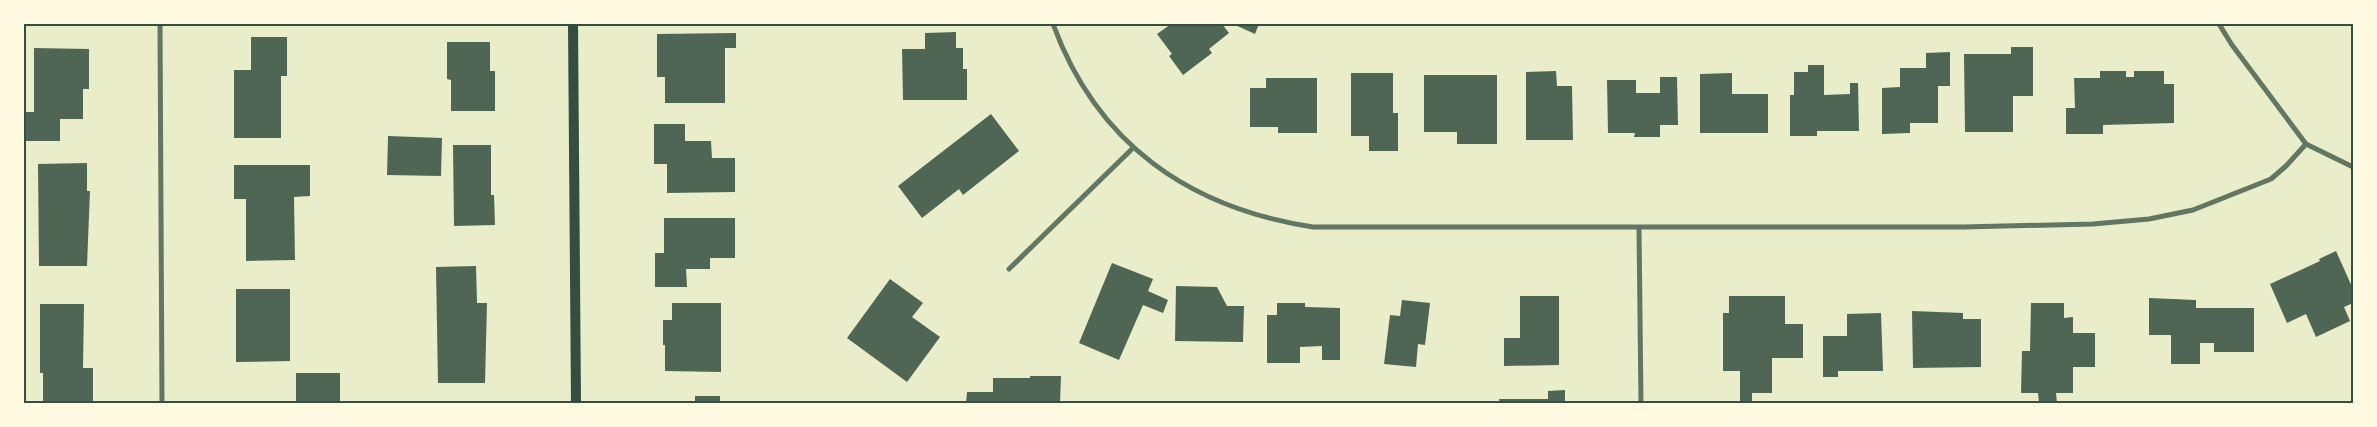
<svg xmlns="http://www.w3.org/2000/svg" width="2377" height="427" viewBox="0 0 2377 427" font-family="'Varela Round',sans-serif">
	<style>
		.building { fill: #4f6655 }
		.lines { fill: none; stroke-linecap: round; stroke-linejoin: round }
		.minor { stroke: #617663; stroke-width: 5 }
		.secondary { stroke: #344e41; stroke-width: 10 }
		.neatline { fill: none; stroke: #344e41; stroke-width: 2 }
	</style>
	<rect width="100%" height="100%" fill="#e9edc9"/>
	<g class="building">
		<polygon points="1171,24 1222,24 1229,33 1209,49 1212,53 1183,75 1169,56 1172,54 1157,34"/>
		<polygon points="1233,24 1259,24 1255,34"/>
		<polygon points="956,32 956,48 963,48 963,69 967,69 967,100 903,100 902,49 925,49 925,33"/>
		<polygon points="736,33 736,48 725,48 725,103 665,103 665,77 657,77 657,34"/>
		<polygon points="251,37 287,37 287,76 281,76 281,138 234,138 234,70 251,70"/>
		<polygon points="447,42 490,42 490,71 495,71 495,111 451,111 451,80 447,79"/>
		<polygon points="2011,47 2033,47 2033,96 2013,96 2013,132 1965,132 1964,54 2011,54"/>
		<polygon points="34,48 89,49 89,89 83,89 83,119 60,119 60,141 24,141 24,112 34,112"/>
		<polygon points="1950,52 1950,86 1938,86 1938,123 1910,123 1910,133 1882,134 1882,88 1900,87 1900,68 1926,68 1926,53"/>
		<polygon points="1808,65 1824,65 1824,95 1850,94 1850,83 1858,83 1859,131 1817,131 1817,136 1790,136 1790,95 1794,95 1794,72 1808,72"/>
		<polygon points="1556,71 1557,86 1572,86 1573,140 1526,140 1526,72"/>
		<polygon points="2100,71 2126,71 2126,77 2134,77 2134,71 2164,71 2164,84 2174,84 2174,123 2103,125 2103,134 2066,134 2066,108 2075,108 2074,78 2100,78"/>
		<polygon points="1351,73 1393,73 1393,113 1398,113 1398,151 1369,151 1369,136 1351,136"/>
		<polygon points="1732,73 1732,94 1768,94 1768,133 1700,133 1700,74"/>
		<polygon points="1424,75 1497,75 1497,144 1457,144 1457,132 1424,132"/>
		<polygon points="1660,77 1677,77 1678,125 1660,125 1660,137 1634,137 1635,133 1608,133 1607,80 1636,80 1636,93 1660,93"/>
		<polygon points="1266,78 1317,78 1317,133 1278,133 1278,127 1250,127 1250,88 1266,88"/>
		<polygon points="991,114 1019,151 963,195 959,189 922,218 898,186"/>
		<polygon points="654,124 685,124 685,141 711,141 712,158 735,158 735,192 667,193 667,164 654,164"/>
		<polygon points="388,136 442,138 441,176 387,175"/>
		<polygon points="453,145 491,145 491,195 494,195 495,225 454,226"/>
		<polygon points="87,163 87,191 90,191 87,266 39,266 38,164"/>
		<polygon points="234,165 310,165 310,196 294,197 295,260 246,261 246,199 234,199"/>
		<polygon points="664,218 735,218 735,258 710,258 710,269 686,269 687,287 655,287 655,253 664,253"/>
		<polygon points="2336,251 2353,289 2353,303 2344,307 2350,321 2316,337 2306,314 2287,323 2270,284 2320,261 2319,259"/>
		<polygon points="1112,263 1153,279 1148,291 1168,300 1163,313 1143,305 1119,360 1079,343"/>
		<polygon points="476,266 477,303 487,303 485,383 438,383 436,267"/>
		<polygon points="890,279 923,303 912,317 940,337 907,382 847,338"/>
		<polygon points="1176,286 1217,287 1227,306 1244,306 1243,342 1175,341"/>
		<polygon points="236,289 290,289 290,361 236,362"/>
		<polygon points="1520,296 1559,296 1559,365 1504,366 1504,338 1520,338"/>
		<polygon points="1729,296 1785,296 1785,324 1803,324 1803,358 1772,358 1772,393 1752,393 1752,403 1740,403 1740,371 1723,371 1723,313 1729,313"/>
		<polygon points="2149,298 2196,300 2196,308 2254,308 2254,352 2214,352 2214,343 2200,343 2200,364 2171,364 2171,335 2149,335"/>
		<polygon points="1402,300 1430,303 1425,345 1418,344 1416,367 1384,364 1390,315 1400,316"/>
		<polygon points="672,303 721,303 721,372 665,371 665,345 663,345 663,320 672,320"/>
		<polygon points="1277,303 1305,303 1305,307 1340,308 1340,360 1322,360 1322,346 1300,347 1300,363 1267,363 1267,315 1277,315"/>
		<polygon points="2031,303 2064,303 2064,318 2073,317 2073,333 2095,333 2095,367 2073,367 2073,393 2056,393 2057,403 2039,403 2038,393 2021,393 2022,351 2030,351"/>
		<polygon points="40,304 84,304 83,368 93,368 93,403 43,403 43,373 40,373"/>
		<polygon points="1912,311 1963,313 1963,319 1981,319 1981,367 1913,368"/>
		<polygon points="1881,313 1883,371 1838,371 1838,377 1823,377 1823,336 1847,336 1847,314"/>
		<rect x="296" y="373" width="44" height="30"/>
		<polygon points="1030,376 1061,376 1060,403 966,403 967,392 993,392 993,378 1030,378"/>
		<polygon points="1565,390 1565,403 1500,403 1499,399 1548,399 1548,391"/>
		<polygon points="695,396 720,396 720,403 665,403 665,401 695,401"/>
	</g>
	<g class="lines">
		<g class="minor">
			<polyline points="160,24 162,403"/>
			<path d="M1053,24C1097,144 1189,208 1313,227H1963L2093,224L2149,219L2193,210L2271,179L2286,166L2306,144"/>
			<polyline points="2219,24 2232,45 2306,144 2353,167"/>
			<polyline points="1639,228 1641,403"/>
			<polyline points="1009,269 1133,148"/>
		</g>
		<polyline class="secondary" points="573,24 576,403"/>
	</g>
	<rect width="2377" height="427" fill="none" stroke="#fefae0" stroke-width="50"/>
	<rect x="25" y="25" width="2327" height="377" class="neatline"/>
</svg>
